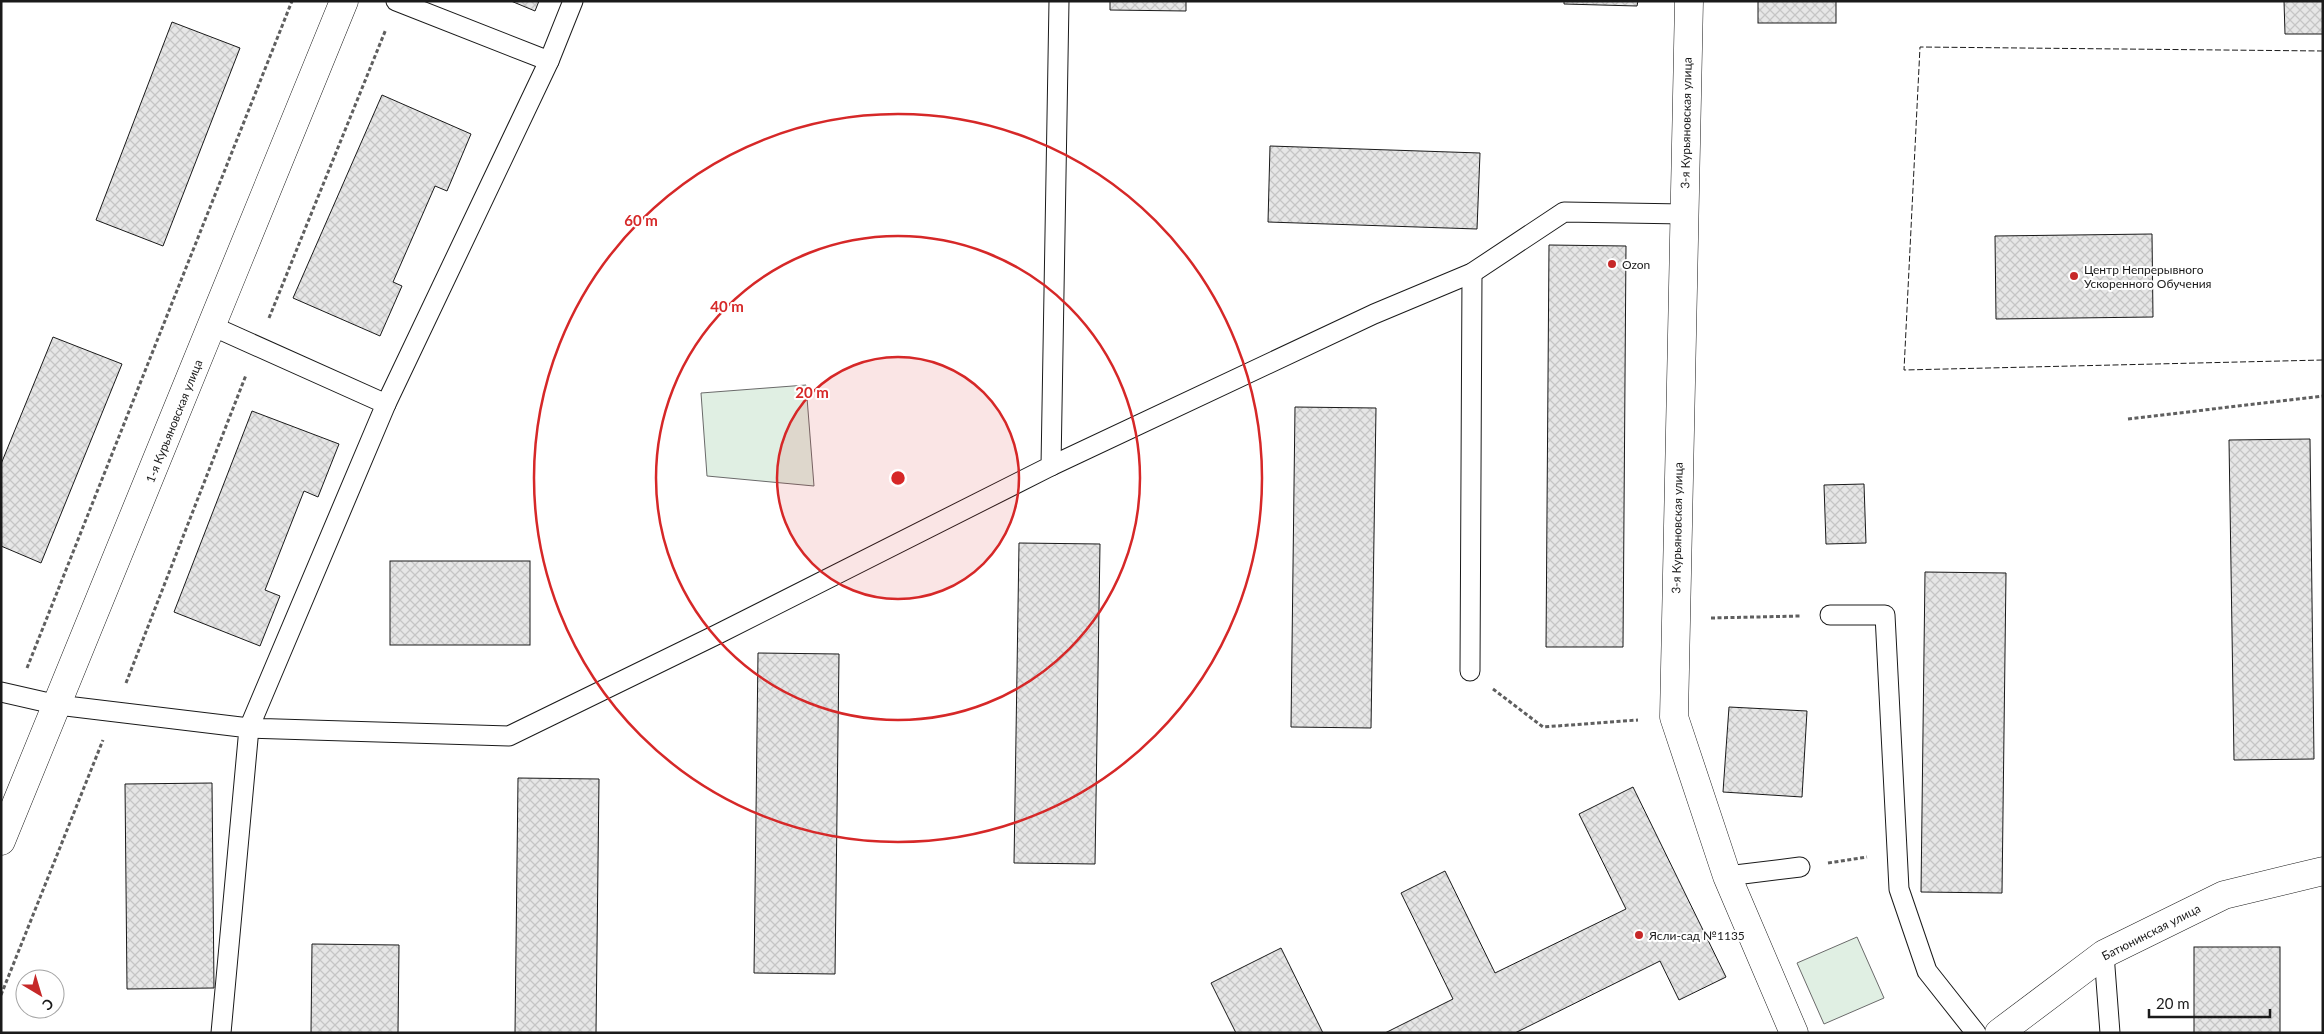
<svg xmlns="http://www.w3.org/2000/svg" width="2324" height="1034" viewBox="0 0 2324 1034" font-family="Lato,sans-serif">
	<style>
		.park { fill: #e0efe3; stroke: #6a6a6a }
		.building { fill: url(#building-cross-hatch); stroke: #1a1a1a }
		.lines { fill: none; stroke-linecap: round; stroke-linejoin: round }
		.lane-casing { stroke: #1a1a1a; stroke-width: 21 }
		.street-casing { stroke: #1a1a1a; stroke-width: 29 }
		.path { stroke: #5f5f5f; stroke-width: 3; stroke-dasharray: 4 2.5; stroke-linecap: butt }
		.lane { stroke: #fff; stroke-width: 19 }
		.street { stroke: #fff; stroke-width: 28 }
		.fence { stroke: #1a1a1a; stroke-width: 1; stroke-dasharray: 6 2.5; stroke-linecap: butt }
		.ring { fill: none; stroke: #d62828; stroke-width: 2.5 }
		.poi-dot { fill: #c62828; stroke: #fff; stroke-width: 2 }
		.labels { text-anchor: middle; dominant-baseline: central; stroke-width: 4; stroke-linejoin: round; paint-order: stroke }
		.street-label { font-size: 12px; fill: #1a1a1a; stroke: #fff }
		.poi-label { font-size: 12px; fill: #1a1a1a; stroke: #fff; text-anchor: start }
		.centre { fill: #d62828; stroke: #fff; stroke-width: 2.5 }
		.ring-label { font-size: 15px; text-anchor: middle; font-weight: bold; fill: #d62828; stroke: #fff; stroke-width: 4; stroke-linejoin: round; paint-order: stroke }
	</style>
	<defs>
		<pattern id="building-cross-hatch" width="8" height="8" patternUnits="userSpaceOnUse" patternTransform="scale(1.25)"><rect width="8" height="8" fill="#e6e6e6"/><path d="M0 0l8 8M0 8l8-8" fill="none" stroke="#c5c5c5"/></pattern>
	</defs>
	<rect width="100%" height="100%" fill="#fff"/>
	<g class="park">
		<polygon points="806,385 814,486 707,476 701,393"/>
		<polygon points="1857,937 1884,998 1824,1024 1797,963"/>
	</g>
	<g class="building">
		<polygon points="511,1 539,1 535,11"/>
		<polygon points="1110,1 1186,1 1186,11 1110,10"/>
		<polygon points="1564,1 1638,1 1637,6 1564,4"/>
		<rect x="1758" y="1" width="78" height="22"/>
		<polygon points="2284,1 2323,1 2323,34 2285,34"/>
		<polygon points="172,22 240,48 163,246 96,220"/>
		<polygon points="382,95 471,134 447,191 435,186 393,282 402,286 380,336 293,298"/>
		<polygon points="1270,146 1480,153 1477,229 1268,222"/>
		<polygon points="2152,234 2153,317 1996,319 1995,236"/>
		<polygon points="1549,245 1626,246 1623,647 1546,647"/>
		<polygon points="53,337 122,364 41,563 1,546 1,464"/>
		<polygon points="1295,407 1376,408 1371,728 1291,727"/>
		<polygon points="252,411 339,444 318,497 304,491 265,590 280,596 260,646 174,612"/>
		<polygon points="2310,439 2314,759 2234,760 2229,440"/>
		<polygon points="1864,484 1866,543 1826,544 1824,485"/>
		<polygon points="1019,543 1100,544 1095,864 1014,863"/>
		<rect x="390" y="561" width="140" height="84"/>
		<polygon points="1925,572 2006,573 2002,893 1921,892"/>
		<polygon points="758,653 839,654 835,974 754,973"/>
		<polygon points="1729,707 1807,711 1802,797 1723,792"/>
		<polygon points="518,778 599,779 596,1033 515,1033"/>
		<polygon points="212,783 214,988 127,989 125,784"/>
		<polygon points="1633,787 1726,977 1679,1000 1660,961 1515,1033 1385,1033 1453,999 1401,893 1445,871 1495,973 1626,909 1579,814"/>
		<polygon points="312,944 399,945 398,1033 311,1033"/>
		<rect x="2194" y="947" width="86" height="86"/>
		<polygon points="1281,948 1323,1033 1236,1033 1211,983"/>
	</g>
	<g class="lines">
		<g class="lane-casing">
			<g id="lane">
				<polyline points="396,1 549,61 573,1"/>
				<polyline points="212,326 386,404 249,728 509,736 718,634 1051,466 1059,1"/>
				<polyline points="386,404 549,61"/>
				<polyline points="1051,466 1374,314 1472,273 1564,212 1684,214"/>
				<polyline points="1830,615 1885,615 1899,889 1927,971 1976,1033"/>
				<polyline points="1470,671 1472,273"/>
				<polyline points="1,692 58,705 249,728 221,1033"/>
				<polyline points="1727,876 1800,867"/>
				<polyline points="2104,954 2110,1033"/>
			</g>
		</g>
		<g class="street-casing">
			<g id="street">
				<polyline points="1689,1 1674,717 1727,876 1794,1033"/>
				<polyline points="1,841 344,1"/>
				<polyline points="1999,1033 2104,954 2224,895 2323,871"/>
			</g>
		</g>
		<g class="path">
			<polyline points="269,318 386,29"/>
			<polyline points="2128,419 2323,396"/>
			<polyline points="1711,618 1800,616"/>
			<polyline points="27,668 292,1"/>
			<polyline points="126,683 246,375"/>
			<polyline points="1493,689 1543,727 1638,720"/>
			<polyline points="1828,863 1867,857"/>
			<polyline points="1,995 103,740"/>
		</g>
		<use href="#lane" class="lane"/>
		<use href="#street" class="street"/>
		<polyline class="fence" points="2323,51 1920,47 1904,370 2323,360"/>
	</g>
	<circle cx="898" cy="478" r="121" fill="#d62828" fill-opacity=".12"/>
	<g class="ring">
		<circle cx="898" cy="478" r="121"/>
		<circle cx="898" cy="478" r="242"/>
		<circle cx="898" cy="478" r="364"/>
	</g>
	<g class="poi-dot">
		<circle cx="1612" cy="264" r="5"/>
		<circle cx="2074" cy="276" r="5"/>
		<circle cx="1639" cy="935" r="5"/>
	</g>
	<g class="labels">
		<g class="street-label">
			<text transform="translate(1686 123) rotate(-89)">3-я Курьяновская улица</text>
			<text transform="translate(174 421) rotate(-68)">1-я Курьяновская улица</text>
			<text transform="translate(1677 528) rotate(-89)">3-я Курьяновская улица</text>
			<text transform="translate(2151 932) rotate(-27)">Батюнинская улица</text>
		</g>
		<g class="poi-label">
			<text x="1622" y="264">Ozon</text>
			<text x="2084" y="269">Центр Непрерывного<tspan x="2084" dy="14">Ускоренного Обучения</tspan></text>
			<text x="1649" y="935">Ясли-сад №1135</text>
		</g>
	</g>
	<circle cx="898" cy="478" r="8" class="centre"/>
	<g class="ring-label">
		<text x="641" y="226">60 m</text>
		<text x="727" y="312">40 m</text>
		<text x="812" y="398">20 m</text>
	</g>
	<rect width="2324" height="1034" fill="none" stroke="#1a1a1a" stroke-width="5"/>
	<g transform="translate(40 994) rotate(142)"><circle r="24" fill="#ffffff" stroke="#a3a3a3"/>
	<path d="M0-4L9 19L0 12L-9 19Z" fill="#c62828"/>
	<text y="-8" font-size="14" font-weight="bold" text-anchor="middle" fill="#1a1a1a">С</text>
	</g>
	<path d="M2149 1009v8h121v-8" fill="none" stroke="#1a1a1a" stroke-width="2.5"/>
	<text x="2156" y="1009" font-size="15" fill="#1a1a1a" stroke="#ffffff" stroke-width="4" paint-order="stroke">20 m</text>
</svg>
